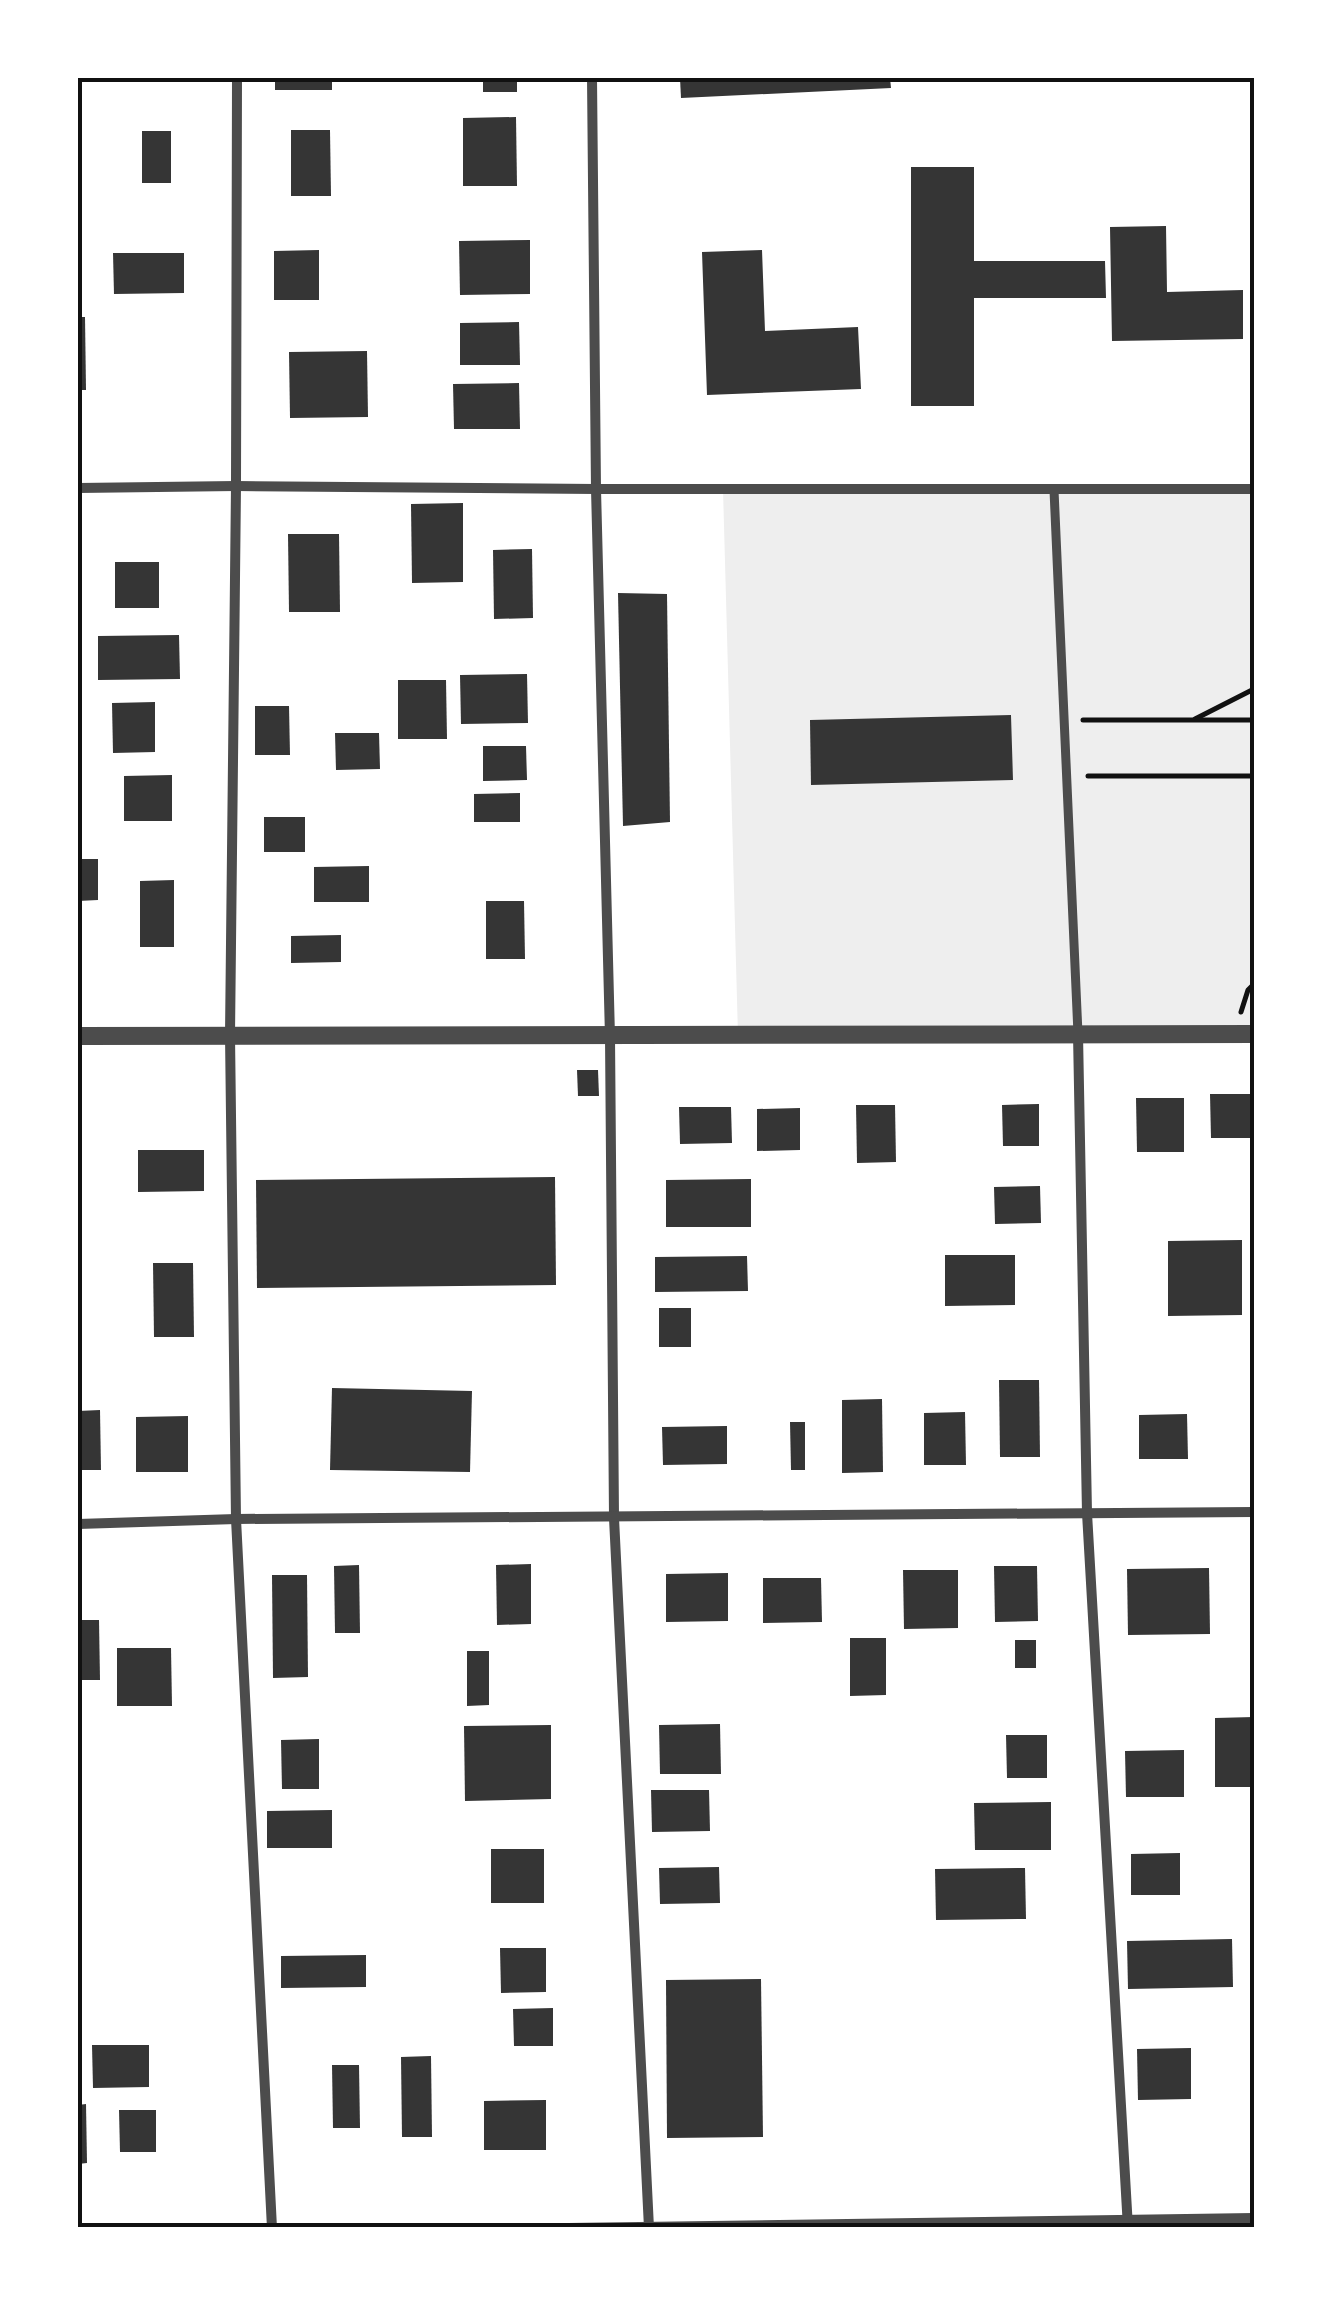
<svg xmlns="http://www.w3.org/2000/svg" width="1332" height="2305" viewBox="0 0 1332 2305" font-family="'Source Serif 4',serif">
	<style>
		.green { fill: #eee }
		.building { fill: #353535 }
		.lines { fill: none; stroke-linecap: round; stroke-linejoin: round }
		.path { stroke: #111; stroke-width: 5 }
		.pedestrian { stroke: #4c4c4c; stroke-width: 9 }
		.minor { stroke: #4c4c4c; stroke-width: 10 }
		.tertiary { stroke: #4c4c4c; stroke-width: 18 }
		.neatline { fill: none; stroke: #111; stroke-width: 4 }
	</style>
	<rect width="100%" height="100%" fill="#fff"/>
	<polygon class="green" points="723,489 1254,489 1254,1034 738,1036"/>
	<g class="building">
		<rect x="275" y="78" width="57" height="12"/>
		<rect x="483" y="78" width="34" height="14"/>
		<polygon points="680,78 890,78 891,88 681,98"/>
		<polygon points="516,117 517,186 463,186 463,118"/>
		<polygon points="291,130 330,130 331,196 291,196"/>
		<rect x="142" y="131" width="29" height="52"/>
		<polygon points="911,167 974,167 974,261 1105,261 1106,298 974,298 974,406 911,406"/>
		<polygon points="1166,226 1167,292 1243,290 1243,339 1112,341 1110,227"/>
		<polygon points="530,240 530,294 460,295 459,241"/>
		<polygon points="319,250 319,300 274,300 274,251"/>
		<polygon points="762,250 765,331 858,327 861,389 707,395 702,252"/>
		<polygon points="113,253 184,253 184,293 114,294"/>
		<polygon points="78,317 85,317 86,390 78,390"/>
		<polygon points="519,322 520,365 460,365 460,323"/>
		<polygon points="367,351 368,417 290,418 289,352"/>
		<polygon points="519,383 520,429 454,429 453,384"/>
		<polygon points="463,503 463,582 412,583 411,504"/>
		<polygon points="288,534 339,534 340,612 289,612"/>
		<polygon points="532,549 533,618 494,619 493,550"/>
		<rect x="115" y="562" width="44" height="46"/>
		<polygon points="618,593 667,594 670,822 623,826"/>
		<polygon points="179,635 180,679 98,680 98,636"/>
		<polygon points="527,674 528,723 461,724 460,675"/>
		<polygon points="398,680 446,680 447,739 398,739"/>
		<polygon points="155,702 155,752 113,753 112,703"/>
		<polygon points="255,706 289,706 290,755 255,755"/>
		<polygon points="1011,715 1013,780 811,785 810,720"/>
		<polygon points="335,733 379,733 380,769 336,770"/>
		<polygon points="483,746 526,746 527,780 483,781"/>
		<polygon points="172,775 172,821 124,821 124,776"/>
		<polygon points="520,793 520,822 474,822 474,794"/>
		<rect x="264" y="817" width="41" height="35"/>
		<polygon points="78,859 98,859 98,900 78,901"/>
		<polygon points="369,866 369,902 314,902 314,867"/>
		<polygon points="174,880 174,947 140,947 140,881"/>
		<polygon points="486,901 524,901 525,959 486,959"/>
		<polygon points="341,935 341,962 291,963 291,936"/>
		<polygon points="577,1070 598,1070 599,1096 578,1096"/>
		<polygon points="1210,1094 1254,1094 1254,1138 1211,1138"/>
		<polygon points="1136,1098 1184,1098 1184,1152 1137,1152"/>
		<polygon points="1039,1104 1039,1146 1003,1146 1002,1105"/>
		<polygon points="856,1105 895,1105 896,1162 857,1163"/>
		<polygon points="679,1107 731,1107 732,1143 680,1144"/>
		<polygon points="800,1108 800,1150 757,1151 757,1109"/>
		<polygon points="138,1150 204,1150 204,1191 138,1192"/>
		<polygon points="555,1177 556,1285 257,1288 256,1180"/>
		<polygon points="751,1179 751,1227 666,1227 666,1180"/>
		<polygon points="1040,1186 1041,1223 995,1224 994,1187"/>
		<polygon points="1242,1240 1242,1315 1168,1316 1168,1241"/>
		<polygon points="945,1255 1015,1255 1015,1305 945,1306"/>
		<polygon points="747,1256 748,1291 655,1292 655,1257"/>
		<polygon points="153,1263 193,1263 194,1337 154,1337"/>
		<rect x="659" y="1308" width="32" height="39"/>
		<polygon points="999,1380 1039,1380 1040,1457 1000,1457"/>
		<polygon points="332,1388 472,1391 470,1472 330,1470"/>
		<polygon points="882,1399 883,1472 842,1473 842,1400"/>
		<polygon points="100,1410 101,1470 78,1470 78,1411"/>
		<polygon points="965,1412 966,1465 924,1465 924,1413"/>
		<polygon points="1187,1414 1188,1459 1139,1459 1139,1415"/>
		<polygon points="188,1416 188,1472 136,1472 136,1417"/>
		<polygon points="790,1422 805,1422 805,1470 791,1470"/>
		<polygon points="727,1426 727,1464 663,1465 662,1427"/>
		<polygon points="531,1564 531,1624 497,1625 496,1565"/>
		<polygon points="359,1565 360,1633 335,1633 334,1566"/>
		<polygon points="994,1566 1037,1566 1038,1621 995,1622"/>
		<polygon points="1209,1568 1210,1634 1128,1635 1127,1569"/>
		<polygon points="903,1570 958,1570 958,1628 904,1629"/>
		<polygon points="728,1573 728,1621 666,1622 666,1574"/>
		<polygon points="272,1575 307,1575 308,1677 273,1678"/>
		<polygon points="763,1578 821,1578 822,1622 763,1623"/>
		<polygon points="78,1620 99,1620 100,1680 78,1680"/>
		<polygon points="850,1638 886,1638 886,1695 850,1696"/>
		<rect x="1015" y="1640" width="21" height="28"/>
		<polygon points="117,1648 171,1648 172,1706 117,1706"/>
		<polygon points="467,1651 489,1651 489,1705 467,1706"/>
		<polygon points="1254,1717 1254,1787 1215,1787 1215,1718"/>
		<polygon points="720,1724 721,1774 660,1774 659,1725"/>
		<polygon points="551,1725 551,1799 465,1801 464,1726"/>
		<polygon points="1006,1735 1047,1735 1047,1778 1007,1778"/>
		<polygon points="319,1739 319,1789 282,1789 281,1740"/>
		<polygon points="1184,1750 1184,1797 1126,1797 1125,1751"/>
		<polygon points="651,1790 709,1790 710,1831 652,1832"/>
		<polygon points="1051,1802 1051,1850 975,1850 974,1803"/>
		<polygon points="332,1810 332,1848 267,1848 267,1811"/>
		<rect x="491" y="1849" width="53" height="54"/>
		<polygon points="1180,1853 1180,1895 1131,1895 1131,1854"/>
		<polygon points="719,1867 720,1903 660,1904 659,1868"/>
		<polygon points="1025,1868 1026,1919 936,1920 935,1869"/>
		<polygon points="1232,1939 1233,1987 1128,1989 1127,1941"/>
		<polygon points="500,1948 546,1948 546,1992 501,1993"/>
		<polygon points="366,1955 366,1987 281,1988 281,1956"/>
		<polygon points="761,1979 763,2137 667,2138 666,1980"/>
		<polygon points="553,2008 553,2046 514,2046 513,2009"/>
		<polygon points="92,2045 149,2045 149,2087 93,2088"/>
		<polygon points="1191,2048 1191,2099 1138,2100 1137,2049"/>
		<polygon points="431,2056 432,2137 402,2137 401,2057"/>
		<polygon points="332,2065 359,2065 360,2128 333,2128"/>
		<polygon points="546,2100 546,2150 484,2150 484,2101"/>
		<polygon points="86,2104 87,2163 78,2164 78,2105"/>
		<polygon points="119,2110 156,2110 156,2152 120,2152"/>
	</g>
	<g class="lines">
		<g class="path">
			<polyline points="1195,719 1254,689"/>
			<polyline points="1083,720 1254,720"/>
			<polyline points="1088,776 1254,776"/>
			<polyline points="1241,1012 1248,990 1254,984"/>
		</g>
		<polyline class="pedestrian" points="1054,490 1078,1034"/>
		<g class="minor">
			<polyline points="237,78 236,486 230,1035 236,1519 272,2228"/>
			<polyline points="592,78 596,489 610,1037 614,1518 649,2228"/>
			<polyline points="78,488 236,486 596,489 1254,489"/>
			<polyline points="1078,1034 1087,1513 1128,2228"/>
			<polyline points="78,1524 236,1519 1254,1512"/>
			<polyline points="568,2228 1254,2218"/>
		</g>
		<polyline class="tertiary" points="78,1036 1254,1034"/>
	</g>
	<rect width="1332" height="2305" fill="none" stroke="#ffffff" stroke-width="160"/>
	<rect x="80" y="80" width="1172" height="2145" class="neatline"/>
</svg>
